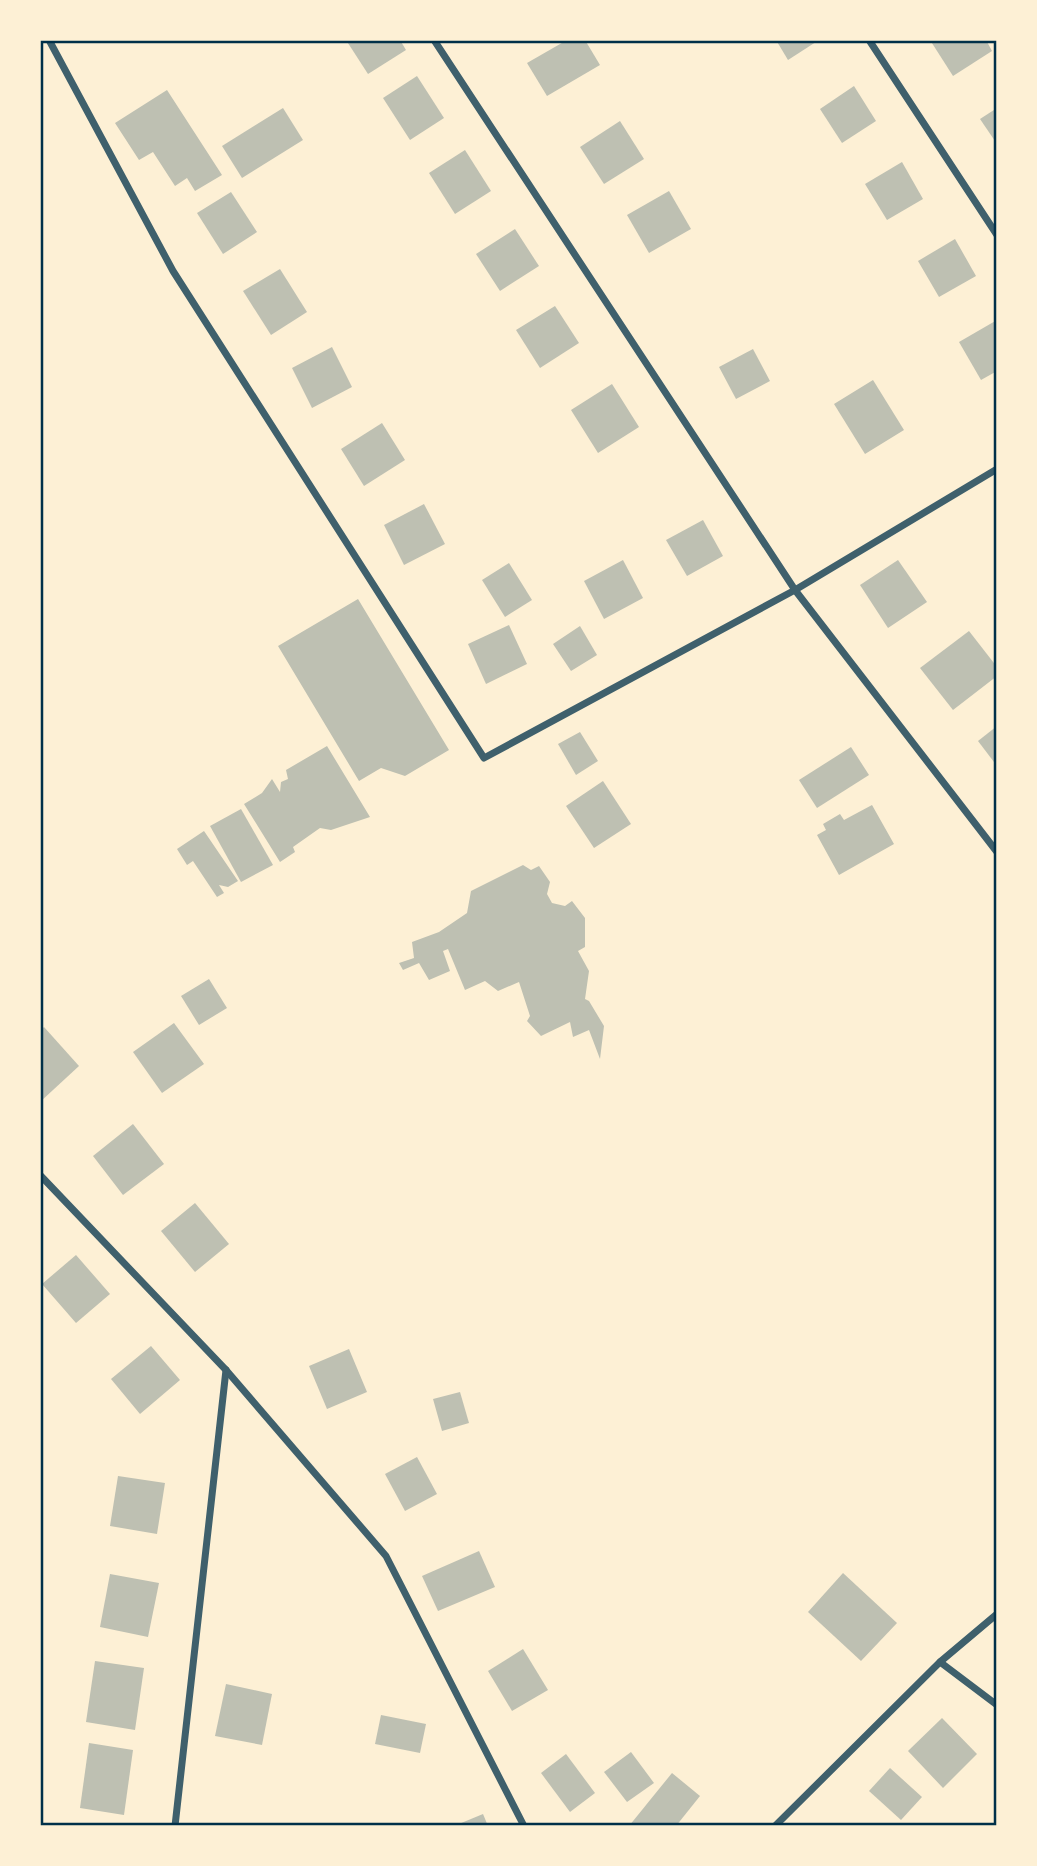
<svg xmlns="http://www.w3.org/2000/svg" width="1037" height="1866" viewBox="0 0 1037 1866" font-family="Inter,sans-serif">
	<style>
		.building { fill: #bec0b2 }
		.lines { fill: none; stroke-linecap: round; stroke-linejoin: round }
		.minor { stroke: #3f606c; stroke-width: 7 }
		.neatline { fill: none; stroke: #003049; stroke-width: 2.5 }
	</style>
	<rect width="100%" height="100%" fill="#fdf0d5"/>
	<g class="building">
		<polygon points="346,40 400,40 406,50 368,74"/>
		<polygon points="567,40 585,40 600,65 547,96 527,63"/>
		<polygon points="776,40 819,40 788,60"/>
		<polygon points="930,40 986,40 992,51 953,76"/>
		<polygon points="417,76 444,118 410,140 383,98"/>
		<polygon points="854,86 876,121 842,143 820,109"/>
		<polygon points="167,90 222,175 195,191 187,178 175,186 153,152 139,160 115,123"/>
		<polygon points="283,108 303,140 242,178 222,146"/>
		<polygon points="997,108 997,144 980,119"/>
		<polygon points="620,121 644,159 604,184 580,147"/>
		<polygon points="465,150 491,191 455,214 429,173"/>
		<polygon points="902,162 923,199 887,220 865,184"/>
		<polygon points="669,191 691,229 649,253 627,215"/>
		<polygon points="231,192 257,232 223,254 197,213"/>
		<polygon points="515,229 539,266 500,291 476,254"/>
		<polygon points="955,239 976,276 939,297 918,261"/>
		<polygon points="280,269 307,312 271,335 243,291"/>
		<polygon points="555,306 579,343 540,368 516,330"/>
		<polygon points="997,320 997,371 981,380 959,342"/>
		<polygon points="332,347 352,387 312,408 292,368"/>
		<polygon points="753,349 770,381 736,399 719,367"/>
		<polygon points="873,380 904,430 865,454 834,404"/>
		<polygon points="612,384 639,427 598,453 571,410"/>
		<polygon points="382,423 405,460 364,486 341,449"/>
		<polygon points="424,504 445,544 404,565 384,525"/>
		<polygon points="703,520 723,556 687,576 666,540"/>
		<polygon points="623,560 643,598 604,619 584,581"/>
		<polygon points="898,560 927,602 888,628 860,585"/>
		<polygon points="509,563 532,600 505,617 482,580"/>
		<polygon points="358,599 449,750 405,776 381,768 359,781 278,646"/>
		<polygon points="509,625 527,664 486,684 468,644"/>
		<polygon points="580,626 597,655 571,671 553,644"/>
		<polygon points="969,631 997,667 997,676 953,710 920,668"/>
		<polygon points="997,726 997,766 978,741"/>
		<polygon points="580,732 598,761 576,775 558,744"/>
		<polygon points="327,746 370,817 331,830 320,828 293,847 295,852 280,862 244,804 262,793 272,779 280,792 281,782 288,779 286,770"/>
		<polygon points="851,747 869,775 817,808 799,780"/>
		<polygon points="603,781 631,824 594,848 566,806"/>
		<polygon points="872,805 894,844 839,875 817,835 826,830 823,824 840,814 844,820"/>
		<polygon points="241,809 273,865 241,882 210,826"/>
		<polygon points="204,831 238,881 228,887 219,885 224,893 217,897 193,861 187,865 177,849"/>
		<polygon points="523,865 531,870 539,866 550,882 547,894 552,903 565,906 572,901 585,918 585,947 578,951 589,971 585,999 589,1001 604,1026 600,1059 589,1030 573,1037 570,1022 541,1036 527,1021 530,1016 519,982 498,991 485,981 465,990 448,949 443,951 450,971 429,980 419,963 403,970 399,963 414,958 412,942 439,932 467,913 471,891"/>
		<polygon points="209,979 227,1008 199,1025 181,996"/>
		<polygon points="174,1023 204,1064 162,1093 133,1052"/>
		<polygon points="44,1027 79,1066 40,1102 40,1031"/>
		<polygon points="133,1124 164,1164 123,1195 93,1156"/>
		<polygon points="195,1203 229,1244 195,1272 161,1231"/>
		<polygon points="76,1255 110,1294 76,1323 42,1284"/>
		<polygon points="151,1346 180,1380 140,1414 111,1379"/>
		<polygon points="349,1349 367,1392 327,1409 309,1366"/>
		<polygon points="460,1392 469,1423 442,1431 433,1399"/>
		<polygon points="417,1457 437,1494 405,1511 385,1474"/>
		<polygon points="118,1476 165,1483 157,1534 110,1526"/>
		<polygon points="479,1551 495,1587 438,1611 422,1576"/>
		<polygon points="843,1573 897,1623 861,1661 808,1612"/>
		<polygon points="110,1574 159,1583 148,1637 100,1627"/>
		<polygon points="523,1649 548,1690 512,1711 488,1671"/>
		<polygon points="95,1661 144,1668 135,1730 86,1722"/>
		<polygon points="226,1684 272,1694 262,1745 215,1736"/>
		<polygon points="381,1715 426,1724 420,1753 375,1744"/>
		<polygon points="942,1718 977,1754 943,1788 908,1751"/>
		<polygon points="89,1743 133,1750 124,1815 80,1808"/>
		<polygon points="631,1752 654,1783 627,1802 604,1772"/>
		<polygon points="566,1754 595,1793 570,1812 541,1773"/>
		<polygon points="890,1768 922,1797 901,1820 869,1791"/>
		<polygon points="672,1773 700,1796 676,1826 629,1826"/>
		<polygon points="483,1814 488,1826 454,1826"/>
	</g>
	<g class="lines">
		<g class="minor">
			<polyline points="49,40 173,271 484,758 795,590 997,469"/>
			<polyline points="434,40 795,590 997,852"/>
			<polyline points="869,40 997,235"/>
			<polyline points="40,1175 226,1370 386,1556 524,1826"/>
			<polyline points="940,1662 997,1705"/>
			<polyline points="175,1826 226,1370"/>
			<polyline points="775,1826 940,1662 997,1614"/>
		</g>
	</g>
	<rect width="1037" height="1866" fill="none" stroke="#fdf0d5" stroke-width="84"/>
	<rect x="42" y="42" width="953" height="1782" class="neatline"/>
</svg>
